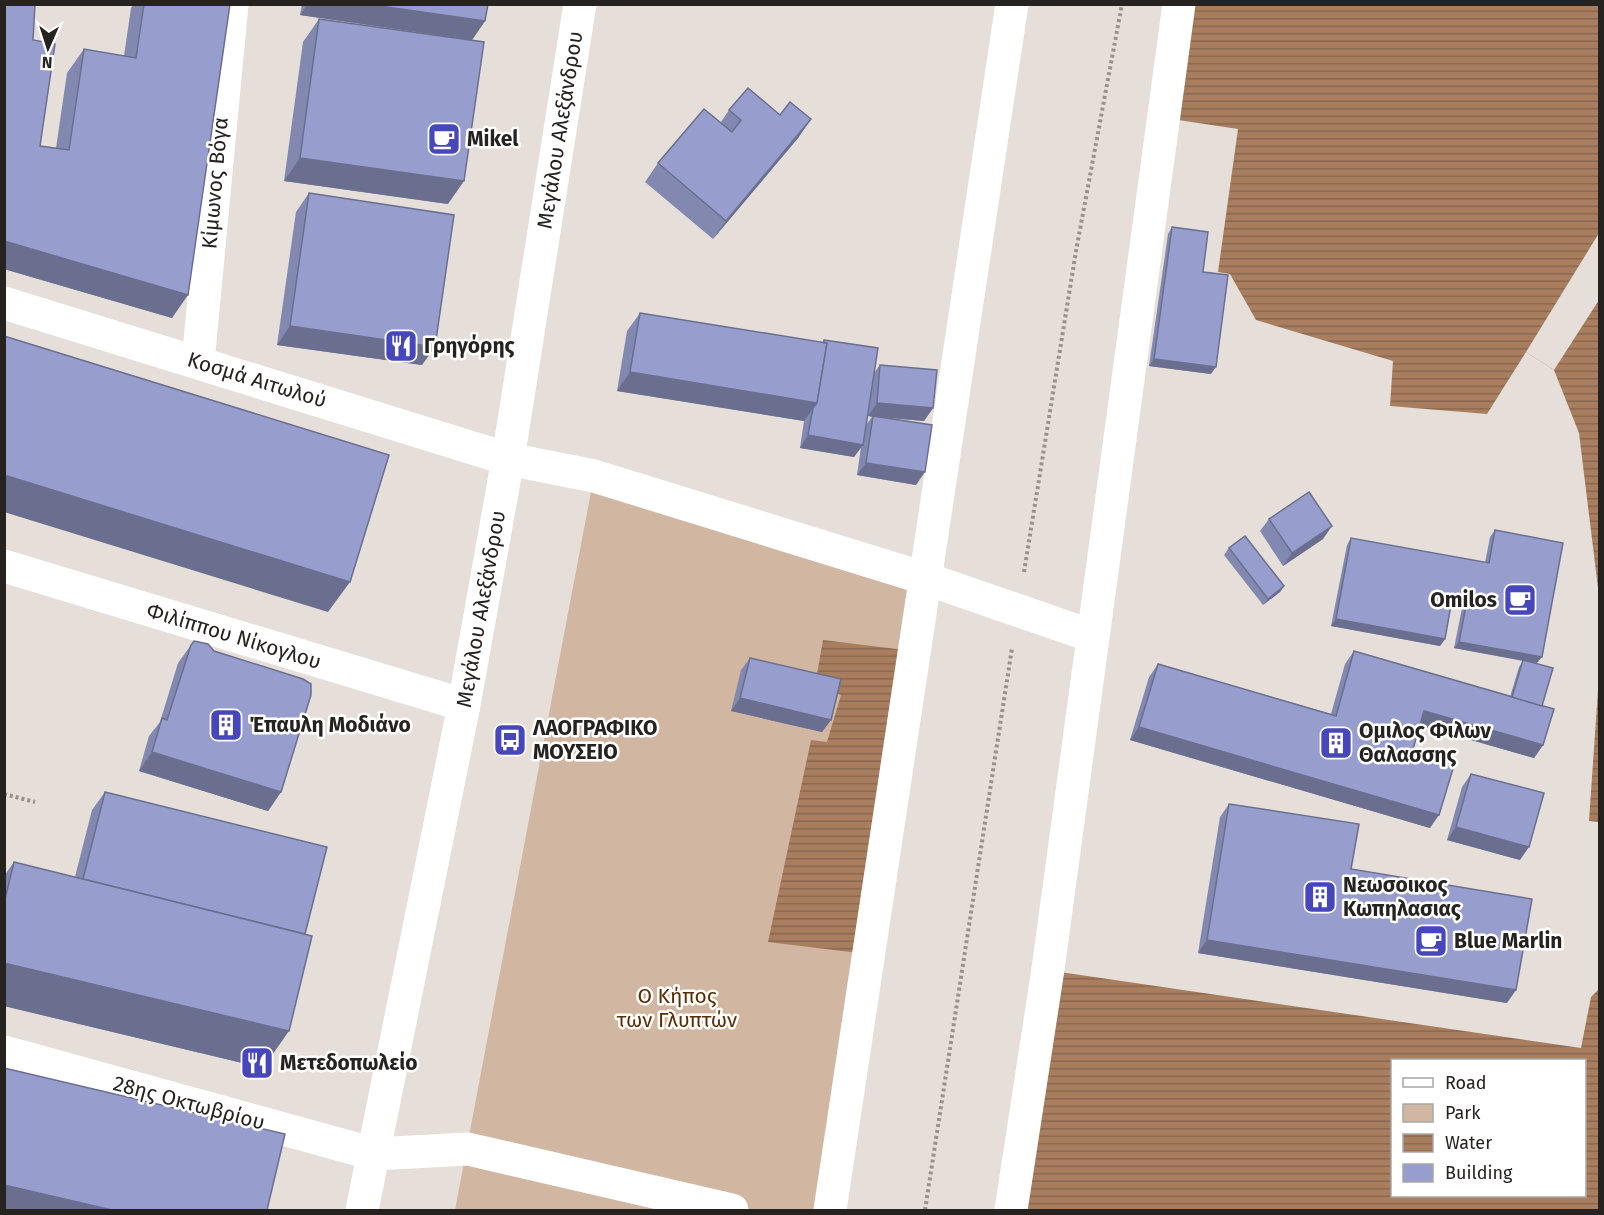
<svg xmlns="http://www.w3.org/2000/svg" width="1604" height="1215" viewBox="0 0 1604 1215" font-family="'Fira Sans',sans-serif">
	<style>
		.green { fill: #d1b6a1 }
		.water { fill: url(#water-rules); fill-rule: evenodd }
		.pier { fill: #e6ded8 }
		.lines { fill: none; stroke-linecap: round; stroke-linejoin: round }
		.path { stroke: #98928e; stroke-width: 4; stroke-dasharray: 3 3; stroke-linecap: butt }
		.street { stroke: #fff; stroke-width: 33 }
		.secondary { stroke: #fff; stroke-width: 33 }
		.primary { stroke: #fff; stroke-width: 33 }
		.wall { fill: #8288b0; fill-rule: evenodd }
		.shaded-wall { fill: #6a6f90 }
		.building { fill: #979ecd; stroke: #6a6f90; stroke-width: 1.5 }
		.labels { text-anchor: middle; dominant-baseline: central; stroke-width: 5; stroke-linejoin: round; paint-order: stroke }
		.street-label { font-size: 21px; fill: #252220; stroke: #fff }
		.poi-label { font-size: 21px; font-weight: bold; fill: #252220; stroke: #fff; text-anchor: start }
		.park-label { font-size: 21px; fill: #582f04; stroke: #fff }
	</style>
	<defs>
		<pattern id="water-rules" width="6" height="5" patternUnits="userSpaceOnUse" patternTransform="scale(1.5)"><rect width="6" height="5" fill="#a87e5e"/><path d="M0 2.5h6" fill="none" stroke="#89674d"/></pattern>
	</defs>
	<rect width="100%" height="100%" fill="#e6ded8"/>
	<polygon class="green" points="594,476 924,578 830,1210 455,1210"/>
	<g class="water">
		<polygon points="1182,5 1599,5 1599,596 1579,433 1554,370 1526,352 1487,414 1390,406 1393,361 1256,320 1230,274 1218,272 1238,129 1165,118"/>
		<polygon points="823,640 913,651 867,954 768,942 811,740 827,742 841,695 815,685"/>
		<polygon points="1599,676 1600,822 1599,822 1589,821"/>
		<path d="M1053,971L1581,1048L1591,997L1599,989V1210H1017ZM1392,1060H1584V1196H1392Z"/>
	</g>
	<polygon class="pier" points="1599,233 1599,300 1554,370 1526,352"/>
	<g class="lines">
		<g class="path">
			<polyline points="1024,572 1076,251 1122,4"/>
			<polyline points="4,794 35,802"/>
			<polyline points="925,1210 1012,648"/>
		</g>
		<g class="street">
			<polyline points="4,303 508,459 594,476 924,578 1092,636"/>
			<polyline points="198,362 232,4"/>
			<polyline points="4,566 464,705"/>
			<polyline points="374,1154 468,1149 732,1210"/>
			<polyline points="830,1210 1012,4"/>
			<polyline points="1011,1210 1048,969 1179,4"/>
		</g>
		<polyline class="secondary" points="4,1052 374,1154"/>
		<polyline class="primary" points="362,1210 464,705 508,459 580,4"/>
	</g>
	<g class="wall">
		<polygon points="134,4 230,4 172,318 4,269 33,40 40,146 56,148 67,73 84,49 124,56 131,8"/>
		<polygon points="302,4 488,4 485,21 472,40 300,15"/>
		<polygon points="319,19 448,204 284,181 303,42"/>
		<polygon points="729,110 780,115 811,119 798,138 713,239 645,182 658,163 721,122"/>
		<polygon points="309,193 422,365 277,345 296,212"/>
		<polygon points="1172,227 1203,272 1211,374 1149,366 1168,234"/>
		<path d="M640,313L822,343L824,340L874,373L880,365L933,408L924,421L889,418L916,485L857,475L861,447L854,457L800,448L804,421L617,391L627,331ZM868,416L872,417L866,425Z"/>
		<polygon points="1269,519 1323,539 1283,566 1260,531"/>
		<polygon points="1495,530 1537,663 1532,662 1542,706 1543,745 1534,758 1420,725 1413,749 1430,828 1130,740 1149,677 1158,664 1331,714 1345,664 1354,651 1510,697 1519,667 1523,661 1454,648 1462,608 1451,606 1445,639 1440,646 1331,626 1347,545 1351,538 1485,563 1490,537"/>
		<polygon points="1229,548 1284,586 1280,592 1263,605 1224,555"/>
		<polygon points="191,645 214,651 281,792 268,811 139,771 149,736 160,722 178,663"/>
		<polygon points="750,658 831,720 822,732 731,711 741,670"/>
		<polygon points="1471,774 1520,860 1447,840 1462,787"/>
		<polygon points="105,792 263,1068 4,1006 4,876 14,862 75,877 92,810"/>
		<polygon points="1229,804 1351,869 1507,1003 1198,953 1220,817"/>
	</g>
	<g class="shaded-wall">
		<polygon points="308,4 366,4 485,21 472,40 300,15"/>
		<polygon points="811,119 798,138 713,239 726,221"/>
		<polygon points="300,158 464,181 448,204 284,181"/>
		<polygon points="4,241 188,295 172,318 4,269"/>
		<polygon points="290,326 435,347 422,365 277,345"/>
		<polygon points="1154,359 1216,367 1211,374 1149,366"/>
		<polygon points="630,372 817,403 804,421 617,391"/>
		<polygon points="877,403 933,408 924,421 868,416"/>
		<polygon points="808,435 863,445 854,457 800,448"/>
		<polygon points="866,463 925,472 916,485 857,475"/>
		<polygon points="4,475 350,582 328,612 4,512"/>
		<polygon points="1332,526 1323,539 1283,566 1292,553"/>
		<polygon points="1284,586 1280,592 1263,605 1268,599"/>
		<polygon points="1452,599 1467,601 1462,608 1448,605"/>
		<polygon points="1336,619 1445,639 1440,646 1331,626"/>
		<polygon points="1459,642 1542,657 1537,663 1454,648"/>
		<polygon points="740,698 831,720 822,732 731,711"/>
		<polygon points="1424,711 1543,745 1534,758 1415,724"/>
		<polygon points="1139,727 1439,815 1430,828 1130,740"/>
		<polygon points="152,752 281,792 268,811 139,771"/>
		<polygon points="1456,827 1529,847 1520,860 1447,840"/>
		<polygon points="1207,940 1516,990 1507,1003 1198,953"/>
		<polygon points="4,963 289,1031 263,1068 4,1006"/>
		<polygon points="4,1185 112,1210 4,1210"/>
	</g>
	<g class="building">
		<polygon points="4,4 35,4 33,40 55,44 40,146 69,150 84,49 136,58 144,4 230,4 188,295 4,241"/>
		<polygon points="366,4 488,4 485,21"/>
		<polygon points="319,19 484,42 464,181 300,158"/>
		<polygon points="748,88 780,115 790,102 811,119 726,221 658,163 704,109 732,132 741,120 729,110"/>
		<polygon points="309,193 454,215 435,347 290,326"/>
		<polygon points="1172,227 1208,232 1203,272 1228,275 1216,367 1154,359"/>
		<polygon points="640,313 827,343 817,403 630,372"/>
		<polygon points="4,336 389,455 350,582 4,475"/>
		<polygon points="824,340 878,348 863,445 808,435 813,408 817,403 827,343 824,343"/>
		<polygon points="880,365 937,370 933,408 877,403"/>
		<polygon points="873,416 932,425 925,472 866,463"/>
		<polygon points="1309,492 1332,526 1292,553 1269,519"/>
		<polygon points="1495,530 1563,543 1542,657 1459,642 1467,601 1452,599 1445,639 1336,619 1351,538 1489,563"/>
		<polygon points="1245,536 1284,586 1268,599 1229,548"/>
		<polygon points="194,641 208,644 214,651 303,679 311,684 311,695 281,792 152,752 162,718 167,720 191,645"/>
		<polygon points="1354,651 1554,709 1543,745 1424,711 1413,749 1455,762 1439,815 1139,727 1158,664 1336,716"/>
		<polygon points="750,658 841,679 831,720 740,698"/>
		<polygon points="1523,660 1553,668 1542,706 1512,697"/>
		<polygon points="1471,774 1544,793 1529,847 1456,827"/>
		<polygon points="105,792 327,847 305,934 83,879"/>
		<polygon points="1229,804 1359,824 1351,869 1532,899 1516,990 1207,940"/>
		<polygon points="14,862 312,936 289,1031 4,963 4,903"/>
		<polygon points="4,1068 285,1134 267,1210 112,1210 4,1185"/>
	</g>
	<defs>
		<g id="cafe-square" transform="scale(1.725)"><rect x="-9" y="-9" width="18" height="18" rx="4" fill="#4746bb" stroke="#fff"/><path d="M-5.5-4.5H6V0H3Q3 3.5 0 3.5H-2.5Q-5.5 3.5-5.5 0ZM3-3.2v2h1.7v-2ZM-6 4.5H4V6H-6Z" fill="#fff"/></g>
		<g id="restaurant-square" transform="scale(1.725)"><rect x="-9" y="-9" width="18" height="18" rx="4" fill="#4746bb" stroke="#fff"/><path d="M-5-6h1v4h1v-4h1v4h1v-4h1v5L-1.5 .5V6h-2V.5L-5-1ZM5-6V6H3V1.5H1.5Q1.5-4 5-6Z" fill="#fff"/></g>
		<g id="building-square" transform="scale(1.725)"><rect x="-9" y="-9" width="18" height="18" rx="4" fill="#4746bb" stroke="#fff"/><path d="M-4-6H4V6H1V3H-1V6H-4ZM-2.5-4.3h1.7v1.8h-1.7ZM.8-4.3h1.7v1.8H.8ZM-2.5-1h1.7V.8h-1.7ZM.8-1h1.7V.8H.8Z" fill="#fff"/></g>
		<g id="bus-square" transform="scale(1.725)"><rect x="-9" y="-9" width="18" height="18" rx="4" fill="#4746bb" stroke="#fff"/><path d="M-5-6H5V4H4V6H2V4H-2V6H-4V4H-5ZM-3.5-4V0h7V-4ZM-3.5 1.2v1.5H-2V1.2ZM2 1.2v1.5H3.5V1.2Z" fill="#fff"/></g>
	</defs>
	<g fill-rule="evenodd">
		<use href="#cafe-square" x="444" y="139"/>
		<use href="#restaurant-square" x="401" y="346"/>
		<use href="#cafe-square" x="1520" y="600"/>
		<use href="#building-square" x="226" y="725"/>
		<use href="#bus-square" x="510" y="740"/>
		<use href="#building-square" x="1336" y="743"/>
		<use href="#building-square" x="1320" y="897"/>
		<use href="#cafe-square" x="1431" y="941"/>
		<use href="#restaurant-square" x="257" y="1063"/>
	</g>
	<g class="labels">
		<g class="street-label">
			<text transform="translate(560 130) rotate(-81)">Μεγάλου Αλεξάνδρου</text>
			<text transform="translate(215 183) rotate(-85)">Κίμωνος Βόγα</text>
			<text transform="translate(257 380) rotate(17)">Κοσμά Αιτωλού</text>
			<text transform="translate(481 609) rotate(-80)">Μεγάλου Αλεξάνδρου</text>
			<text transform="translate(234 636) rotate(17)">Φιλίππου Νίκογλου</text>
			<text transform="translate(189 1103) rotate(15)">28ης Οκτωβρίου</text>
		</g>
		<g class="poi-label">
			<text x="467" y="139">Mikel</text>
			<text x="424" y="346">Γρηγόρης</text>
			<text x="1497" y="600" text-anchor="end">Omilos</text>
			<text x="249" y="725">Έπαυλη Μοδιάνο</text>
			<text x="533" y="728">ΛΑΟΓΡΑΦΙΚΟ<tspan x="533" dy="24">ΜΟΥΣΕΙΟ</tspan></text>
			<text x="1359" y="731">Ομιλος Φιλων<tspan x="1359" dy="24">Θαλασσης</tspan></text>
			<text x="1343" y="885">Νεωσοικος<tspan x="1343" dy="24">Κωπηλασιας</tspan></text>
			<text x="1454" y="941">Blue Marlin</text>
			<text x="280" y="1063">Μετεδοπωλείο</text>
		</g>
		<g class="park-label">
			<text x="677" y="996">Ο Κήπος<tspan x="677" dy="24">των Γλυπτών</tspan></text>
		</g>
	</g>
	<rect width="1604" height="1215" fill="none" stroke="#252220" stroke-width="12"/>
	<rect x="1391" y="1059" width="195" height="138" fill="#ffffff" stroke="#a8a7a6" stroke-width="1.5"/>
	<rect x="1403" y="1078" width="30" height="9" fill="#ffffff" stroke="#a8a7a6" stroke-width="1.5"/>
	<text x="1445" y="1089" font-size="18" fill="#252220">Road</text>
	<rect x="1403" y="1104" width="30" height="18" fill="#d1b6a1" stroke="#a8a7a6" stroke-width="1.5"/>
	<text x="1445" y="1119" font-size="18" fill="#252220">Park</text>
	<rect x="1403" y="1134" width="30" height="18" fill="url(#water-rules)" stroke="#a8a7a6" stroke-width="1.5"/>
	<text x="1445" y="1149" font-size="18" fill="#252220">Water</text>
	<rect x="1403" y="1164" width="30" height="18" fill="#979ecd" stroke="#a8a7a6" stroke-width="1.5"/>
	<text x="1445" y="1179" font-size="18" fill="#252220">Building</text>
	<g transform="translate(48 48) rotate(183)" stroke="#ffffff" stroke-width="4.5" paint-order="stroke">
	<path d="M0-4.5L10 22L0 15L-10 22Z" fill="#252220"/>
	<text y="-9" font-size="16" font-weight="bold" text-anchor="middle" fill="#252220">N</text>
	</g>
</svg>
